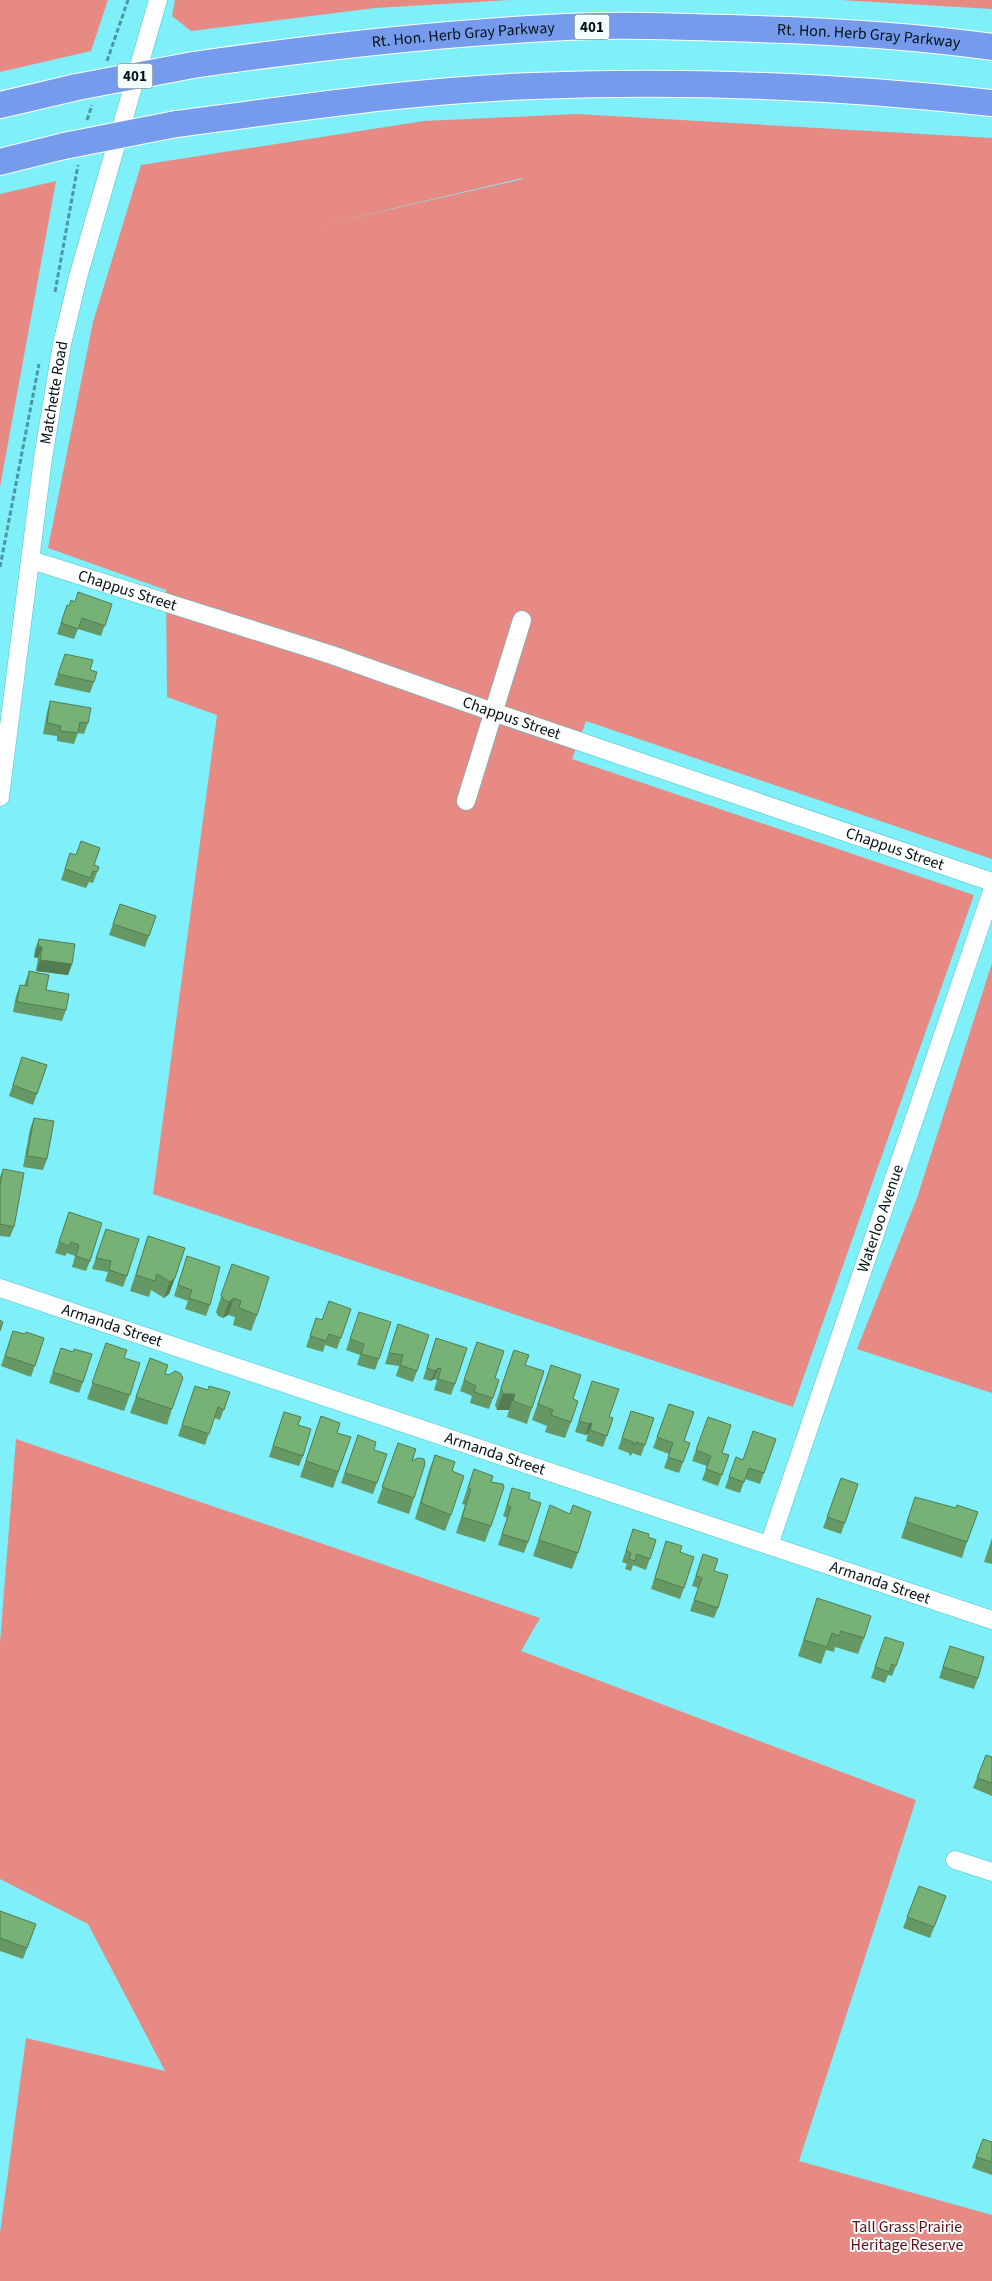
<svg xmlns="http://www.w3.org/2000/svg" width="992" height="2281" viewBox="0 0 992 2281" font-family="'Source Sans 3',sans-serif">
	<style>
		.green { fill: #e78a84; fill-rule: evenodd }
		.lines { fill: none; stroke-linecap: round; stroke-linejoin: round }
		.minor-casing { stroke: #4ec0cc; stroke-width: 19 }
		.highway-casing { stroke: #fff; stroke-width: 28 }
		.path { stroke: #4d98a0; stroke-width: 3; stroke-dasharray: 5 2.5; stroke-linecap: butt }
		.minor { stroke: #fff; stroke-width: 18 }
		.highway { stroke: #769bed; stroke-width: 26 }
		.highway-bridge-casing { stroke: #fff; stroke-width: 28; stroke-linecap: butt }
		.highway-bridge { stroke: #769bed; stroke-width: 26 }
		.wall { fill: #659865 }
		.shaded-wall { fill: #537c53 }
		.building { fill: #76b176; stroke: #537c53 }
		.labels { text-anchor: middle; dominant-baseline: central; stroke-width: 4; stroke-linejoin: round; paint-order: stroke }
		.shield { fill: #f4feff; stroke: #49585a; stroke-width: 1 }
		.shield-label { font-size: 15px; font-weight: bold; fill: #001114 }
		.street-label { font-size: 16px; fill: #001114; stroke: #f4feff }
		.park-label { font-size: 16px; fill: #610e12; stroke: #f4feff }
	</style>
	<rect width="100%" height="100%" fill="#7feffa"/>
	<g class="green">
		<polygon points="0,0 108,0 91,51 0,72"/>
		<polygon points="175,0 512,0 375,8 191,31 172,16"/>
		<polygon points="840,0 992,0 992,9"/>
		<path d="M577,114L992,138V859L586,721L572,759L974,895L793,1407L153,1194L217,715L167,697L166,590L48,548L93,322L141,165L424,121ZM523,178V179L322,225Z"/>
		<polygon points="56,181 0,487 0,194"/>
		<polygon points="992,963 992,1393 857,1349 917,1198"/>
		<polygon points="16,1439 540,1618 521,1651 916,1800 799,2161 992,2215 992,2281 0,2281 0,2233 26,2038 165,2071 88,1924 0,1879 0,1643"/>
	</g>
	<g class="lines">
		<g class="minor-casing">
			<g id="minor">
				<path id="s1" d="M31,560L332,655L493,712L992,882"/>
				<path id="s2" d="M0,797L43,458L62,344L78,277L158,0"/>
				<polyline points="466,801 522,620"/>
				<path id="s3" d="M0,1288L992,1620"/>
				<path id="s4" d="M769,1545L992,891"/>
				<polyline points="955,1860 992,1872"/>
			</g>
		</g>
		<g class="highway-casing">
			<g id="highway">
				<path id="s5" d="M193,65C317,47 441,33 566,27C629,24 692,27 755,29C834,31 914,36 992,47"/>
				<polyline points="0,105 77,87"/>
				<path d="M176,124C293,109 414,90 532,86C686,80 839,86 992,103"/>
				<polyline points="0,162 64,146"/>
			</g>
		</g>
		<g class="path">
			<polyline points="107,61 128,0"/>
			<polyline points="87,120 92,105"/>
			<polyline points="55,292 78,165"/>
			<polyline points="0,567 39,364"/>
		</g>
		<use href="#minor" class="minor"/>
		<use href="#highway" class="highway"/>
		<g class="highway-bridge-casing">
			<g id="highway-bridge">
				<polyline points="77,87 193,65"/>
				<polyline points="64,146 176,124"/>
			</g>
		</g>
		<use href="#highway-bridge" class="highway-bridge"/>
	</g>
	<g class="wall">
		<polygon points="75,602 112,604 101,636 78,629 74,639 57,634 67,605 69,606"/>
		<polygon points="65,654 90,670 94,682 90,693 54,685"/>
		<polygon points="50,701 88,723 84,734 78,733 74,744 57,741 57,736 43,734 47,712"/>
		<polygon points="70,853 99,867 93,883 89,882 86,888 61,880"/>
		<polygon points="120,904 156,916 145,947 109,935"/>
		<polygon points="39,939 72,964 68,975 36,971 38,958 34,957 35,949"/>
		<polygon points="29,971 66,1010 62,1021 13,1012 16,996 20,985 24,986"/>
		<polygon points="22,1057 47,1065 33,1105 9,1096"/>
		<polygon points="34,1118 47,1159 43,1170 23,1167 30,1129"/>
		<polygon points="3,1169 14,1227 10,1237 0,1236 0,1177"/>
		<polygon points="69,1212 90,1261 86,1271 72,1267 75,1256 67,1253 65,1256 55,1253"/>
		<polygon points="106,1229 127,1276 123,1287 105,1281 108,1272 92,1269"/>
		<polygon points="148,1236 185,1248 169,1294 164,1298 151,1290 149,1297 130,1291"/>
		<polygon points="187,1256 210,1305 206,1316 185,1309 188,1301 174,1296"/>
		<polygon points="232,1264 257,1315 251,1331 233,1325 235,1317 228,1315 223,1318 218,1316 216,1312"/>
		<polygon points="351,1309 337,1349 325,1345 323,1352 306,1347 316,1318 322,1320"/>
		<polygon points="359,1312 379,1359 375,1370 357,1365 360,1355 346,1350"/>
		<polygon points="398,1324 417,1371 413,1382 396,1376 399,1366 385,1364"/>
		<polygon points="13,1331 25,1334 44,1338 31,1377 1,1366"/>
		<polygon points="436,1338 455,1384 451,1395 434,1390 437,1380 434,1379 431,1381 423,1379"/>
		<polygon points="477,1342 495,1378 493,1398 489,1409 470,1403 472,1396 460,1391"/>
		<polygon points="106,1343 124,1358 130,1395 124,1411 87,1399"/>
		<polygon points="61,1348 83,1382 79,1393 49,1383"/>
		<polygon points="514,1350 525,1365 532,1408 527,1424 507,1417 509,1410 497,1410 495,1405"/>
		<polygon points="150,1358 165,1374 172,1409 167,1425 130,1413"/>
		<polygon points="551,1365 573,1399 571,1422 565,1438 545,1432 547,1426 532,1420"/>
		<polygon points="195,1386 207,1390 230,1392 220,1420 214,1418 205,1445 178,1436"/>
		<polygon points="588,1392 609,1417 613,1418 603,1447 586,1441 588,1434 585,1435 575,1432"/>
		<polygon points="669,1404 684,1441 690,1443 679,1473 664,1468 669,1454 653,1448"/>
		<polygon points="631,1411 654,1418 641,1456 632,1453 631,1456 629,1455 629,1453 618,1449"/>
		<polygon points="284,1412 298,1425 303,1456 299,1466 269,1457"/>
		<polygon points="321,1416 337,1433 351,1437 333,1488 300,1477"/>
		<polygon points="708,1417 722,1453 729,1455 718,1486 702,1480 707,1466 692,1461"/>
		<polygon points="358,1435 374,1450 387,1454 373,1494 341,1483"/>
		<polygon points="776,1439 760,1484 745,1479 740,1493 725,1488 736,1457 743,1460"/>
		<polygon points="398,1443 412,1461 414,1498 409,1514 377,1503"/>
		<polygon points="435,1455 452,1471 451,1515 445,1531 415,1519 429,1471"/>
		<polygon points="474,1469 491,1482 491,1526 485,1542 456,1533 465,1505 462,1504"/>
		<polygon points="841,1478 858,1484 841,1534 823,1528"/>
		<polygon points="512,1488 528,1542 524,1553 498,1545 507,1518 503,1516"/>
		<polygon points="915,1497 967,1542 962,1558 901,1538"/>
		<polygon points="550,1505 578,1553 572,1569 533,1556"/>
		<polygon points="633,1529 648,1537 656,1540 646,1570 633,1565 631,1571 625,1569 627,1564 622,1562"/>
		<polygon points="992,1538 992,1564 984,1562"/>
		<polygon points="666,1541 680,1552 684,1588 680,1599 651,1589"/>
		<polygon points="703,1554 714,1571 718,1608 714,1618 690,1611 698,1588 692,1586"/>
		<polygon points="817,1598 864,1638 858,1654 835,1647 834,1652 826,1650 821,1664 798,1656"/>
		<polygon points="950,1646 978,1678 974,1689 939,1678"/>
		<polygon points="881,1648 896,1666 892,1676 888,1675 885,1683 871,1678"/>
		<polygon points="986,1755 992,1757 992,1796 973,1788"/>
		<polygon points="919,1886 946,1896 930,1938 903,1928"/>
		<polygon points="0,1911 36,1924 23,1959 0,1951"/>
		<polygon points="983,2139 992,2142 992,2175 972,2168"/>
	</g>
	<g class="shaded-wall">
		<polygon points="38,946 42,947 38,958 34,957"/>
		<polygon points="40,960 72,964 68,975 36,971"/>
		<polygon points="175,1278 169,1294 164,1298 170,1282"/>
		<polygon points="234,1298 228,1315 223,1318 229,1302"/>
		<polygon points="438,1368 434,1379 431,1381 435,1371"/>
		<polygon points="503,1394 515,1394 509,1410 497,1410"/>
		<polygon points="592,1423 588,1434 585,1435 589,1424"/>
	</g>
	<g class="building">
		<polygon points="78,592 112,604 105,626 82,618 78,629 61,623 67,605 69,606 71,600 75,602"/>
		<polygon points="65,654 93,660 90,670 97,672 94,682 58,674"/>
		<polygon points="50,701 91,708 88,723 80,722 78,733 60,731 61,726 47,723"/>
		<polygon points="81,841 100,848 94,865 99,867 97,872 93,871 90,878 65,869 70,853 76,855"/>
		<polygon points="120,904 156,916 149,936 113,924"/>
		<polygon points="39,939 75,944 72,964 40,960 42,947 38,946"/>
		<polygon points="29,971 49,975 46,990 69,994 66,1010 17,1002 20,985 27,986"/>
		<polygon points="22,1057 47,1065 37,1094 13,1085"/>
		<polygon points="34,1118 54,1121 47,1159 27,1156"/>
		<polygon points="3,1169 24,1173 14,1227 0,1224 0,1185"/>
		<polygon points="69,1212 102,1223 90,1261 76,1256 79,1245 71,1242 69,1246 59,1242"/>
		<polygon points="106,1229 139,1239 127,1276 109,1270 111,1261 96,1258"/>
		<polygon points="148,1236 185,1248 175,1278 170,1282 157,1274 155,1281 136,1275"/>
		<polygon points="187,1256 220,1267 210,1305 189,1298 192,1290 178,1285"/>
		<polygon points="232,1264 269,1277 257,1315 239,1308 241,1301 234,1298 229,1302 224,1300 221,1295"/>
		<polygon points="329,1301 351,1309 341,1338 329,1334 326,1341 310,1336 316,1318 322,1320"/>
		<polygon points="359,1312 391,1322 379,1359 361,1354 364,1344 350,1339"/>
		<polygon points="0,1320 3,1322 0,1331"/>
		<polygon points="398,1324 429,1335 417,1371 400,1365 403,1355 389,1353"/>
		<polygon points="13,1331 25,1334 26,1332 44,1338 35,1366 5,1356"/>
		<polygon points="436,1338 467,1348 455,1384 438,1379 441,1369 438,1368 435,1371 427,1368"/>
		<polygon points="477,1342 504,1351 495,1378 499,1380 493,1398 474,1392 476,1386 464,1380"/>
		<polygon points="106,1343 127,1350 124,1358 140,1363 130,1395 92,1383"/>
		<polygon points="61,1348 73,1352 74,1349 92,1354 83,1382 53,1372"/>
		<polygon points="514,1350 529,1355 525,1365 544,1371 532,1408 513,1401 515,1394 503,1394 501,1388"/>
		<polygon points="150,1358 168,1365 165,1374 169,1375 175,1371 180,1373 183,1378 172,1409 136,1397"/>
		<polygon points="551,1365 581,1375 573,1399 578,1401 571,1422 551,1415 553,1410 538,1404"/>
		<polygon points="592,1381 619,1389 609,1417 613,1418 607,1436 590,1430 592,1423 589,1424 579,1421"/>
		<polygon points="195,1386 208,1390 209,1386 230,1392 224,1410 218,1407 209,1434 182,1425"/>
		<polygon points="669,1404 694,1412 684,1441 690,1443 683,1462 668,1457 673,1443 657,1437"/>
		<polygon points="631,1411 654,1418 645,1445 636,1442 635,1445 633,1444 633,1442 622,1438"/>
		<polygon points="284,1412 301,1417 298,1425 311,1429 303,1456 273,1446"/>
		<polygon points="321,1416 340,1423 337,1433 351,1437 338,1472 306,1461"/>
		<polygon points="708,1417 731,1425 722,1453 729,1455 722,1475 706,1469 711,1456 696,1450"/>
		<polygon points="753,1431 776,1439 764,1473 749,1468 744,1482 729,1477 736,1457 743,1460"/>
		<polygon points="358,1435 376,1442 374,1450 387,1454 377,1483 345,1473"/>
		<polygon points="398,1443 416,1449 412,1461 418,1458 424,1459 425,1464 414,1498 382,1487"/>
		<polygon points="435,1455 455,1462 452,1471 464,1476 451,1515 421,1503"/>
		<polygon points="474,1469 493,1476 491,1482 503,1484 504,1487 491,1526 462,1517 471,1489 468,1488"/>
		<polygon points="841,1478 858,1484 845,1523 827,1517"/>
		<polygon points="512,1488 530,1493 529,1499 541,1503 528,1542 502,1534 511,1507 507,1505"/>
		<polygon points="915,1497 956,1508 957,1505 978,1512 967,1542 907,1522"/>
		<polygon points="550,1505 570,1514 573,1505 591,1512 578,1553 539,1540"/>
		<polygon points="633,1529 649,1534 648,1537 656,1540 650,1559 637,1554 635,1561 629,1559 631,1553 626,1551"/>
		<polygon points="666,1541 682,1546 680,1552 694,1557 684,1588 655,1578"/>
		<polygon points="703,1554 718,1559 714,1571 728,1575 718,1608 694,1600 702,1578 696,1576"/>
		<polygon points="817,1598 871,1616 864,1638 841,1631 839,1636 832,1633 827,1647 804,1640"/>
		<polygon points="885,1637 904,1643 896,1666 892,1664 889,1672 875,1667"/>
		<polygon points="950,1646 984,1657 978,1678 943,1667"/>
		<polygon points="986,1755 992,1757 992,1783 977,1778"/>
		<polygon points="919,1886 946,1896 934,1927 907,1917"/>
		<polygon points="0,1911 36,1924 27,1948 0,1938"/>
		<polygon points="983,2139 992,2142 992,2162 976,2157"/>
	</g>
	<g class="labels">
		<g class="shield">
			<rect x="574.5" y="14.5" width="35" height="25" rx="4"/>
			<rect x="117.5" y="63.5" width="35" height="25" rx="4"/>
		</g>
		<g class="shield-label">
			<text x="592" y="27">401</text>
			<text x="135" y="76">401</text>
		</g>
		<g class="street-label">
			<text stroke="none"><textPath href="#s5" startOffset="272">Rt. Hon. Herb Gray Parkway</textPath></text>
			<text stroke="none"><textPath href="#s5" startOffset="678">Rt. Hon. Herb Gray Parkway</textPath></text>
			<text stroke="none"><textPath href="#s2" startOffset="408">Matchette Road</textPath></text>
			<text stroke="none"><textPath href="#s1" startOffset="101">Chappus Street</textPath></text>
			<text stroke="none"><textPath href="#s1" startOffset="506">Chappus Street</textPath></text>
			<text stroke="none"><textPath href="#s1" startOffset="911">Chappus Street</textPath></text>
			<text stroke="none"><textPath href="#s4" startOffset="345">Waterloo Avenue</textPath></text>
			<text stroke="none"><textPath href="#s3" startOffset="118">Armanda Street</textPath></text>
			<text stroke="none"><textPath href="#s3" startOffset="522">Armanda Street</textPath></text>
			<text stroke="none"><textPath href="#s3" startOffset="928">Armanda Street</textPath></text>
		</g>
		<g class="park-label">
			<text x="907" y="2227">Tall Grass Prairie<tspan x="907" dy="18">Heritage Reserve</tspan></text>
		</g>
	</g>
</svg>
